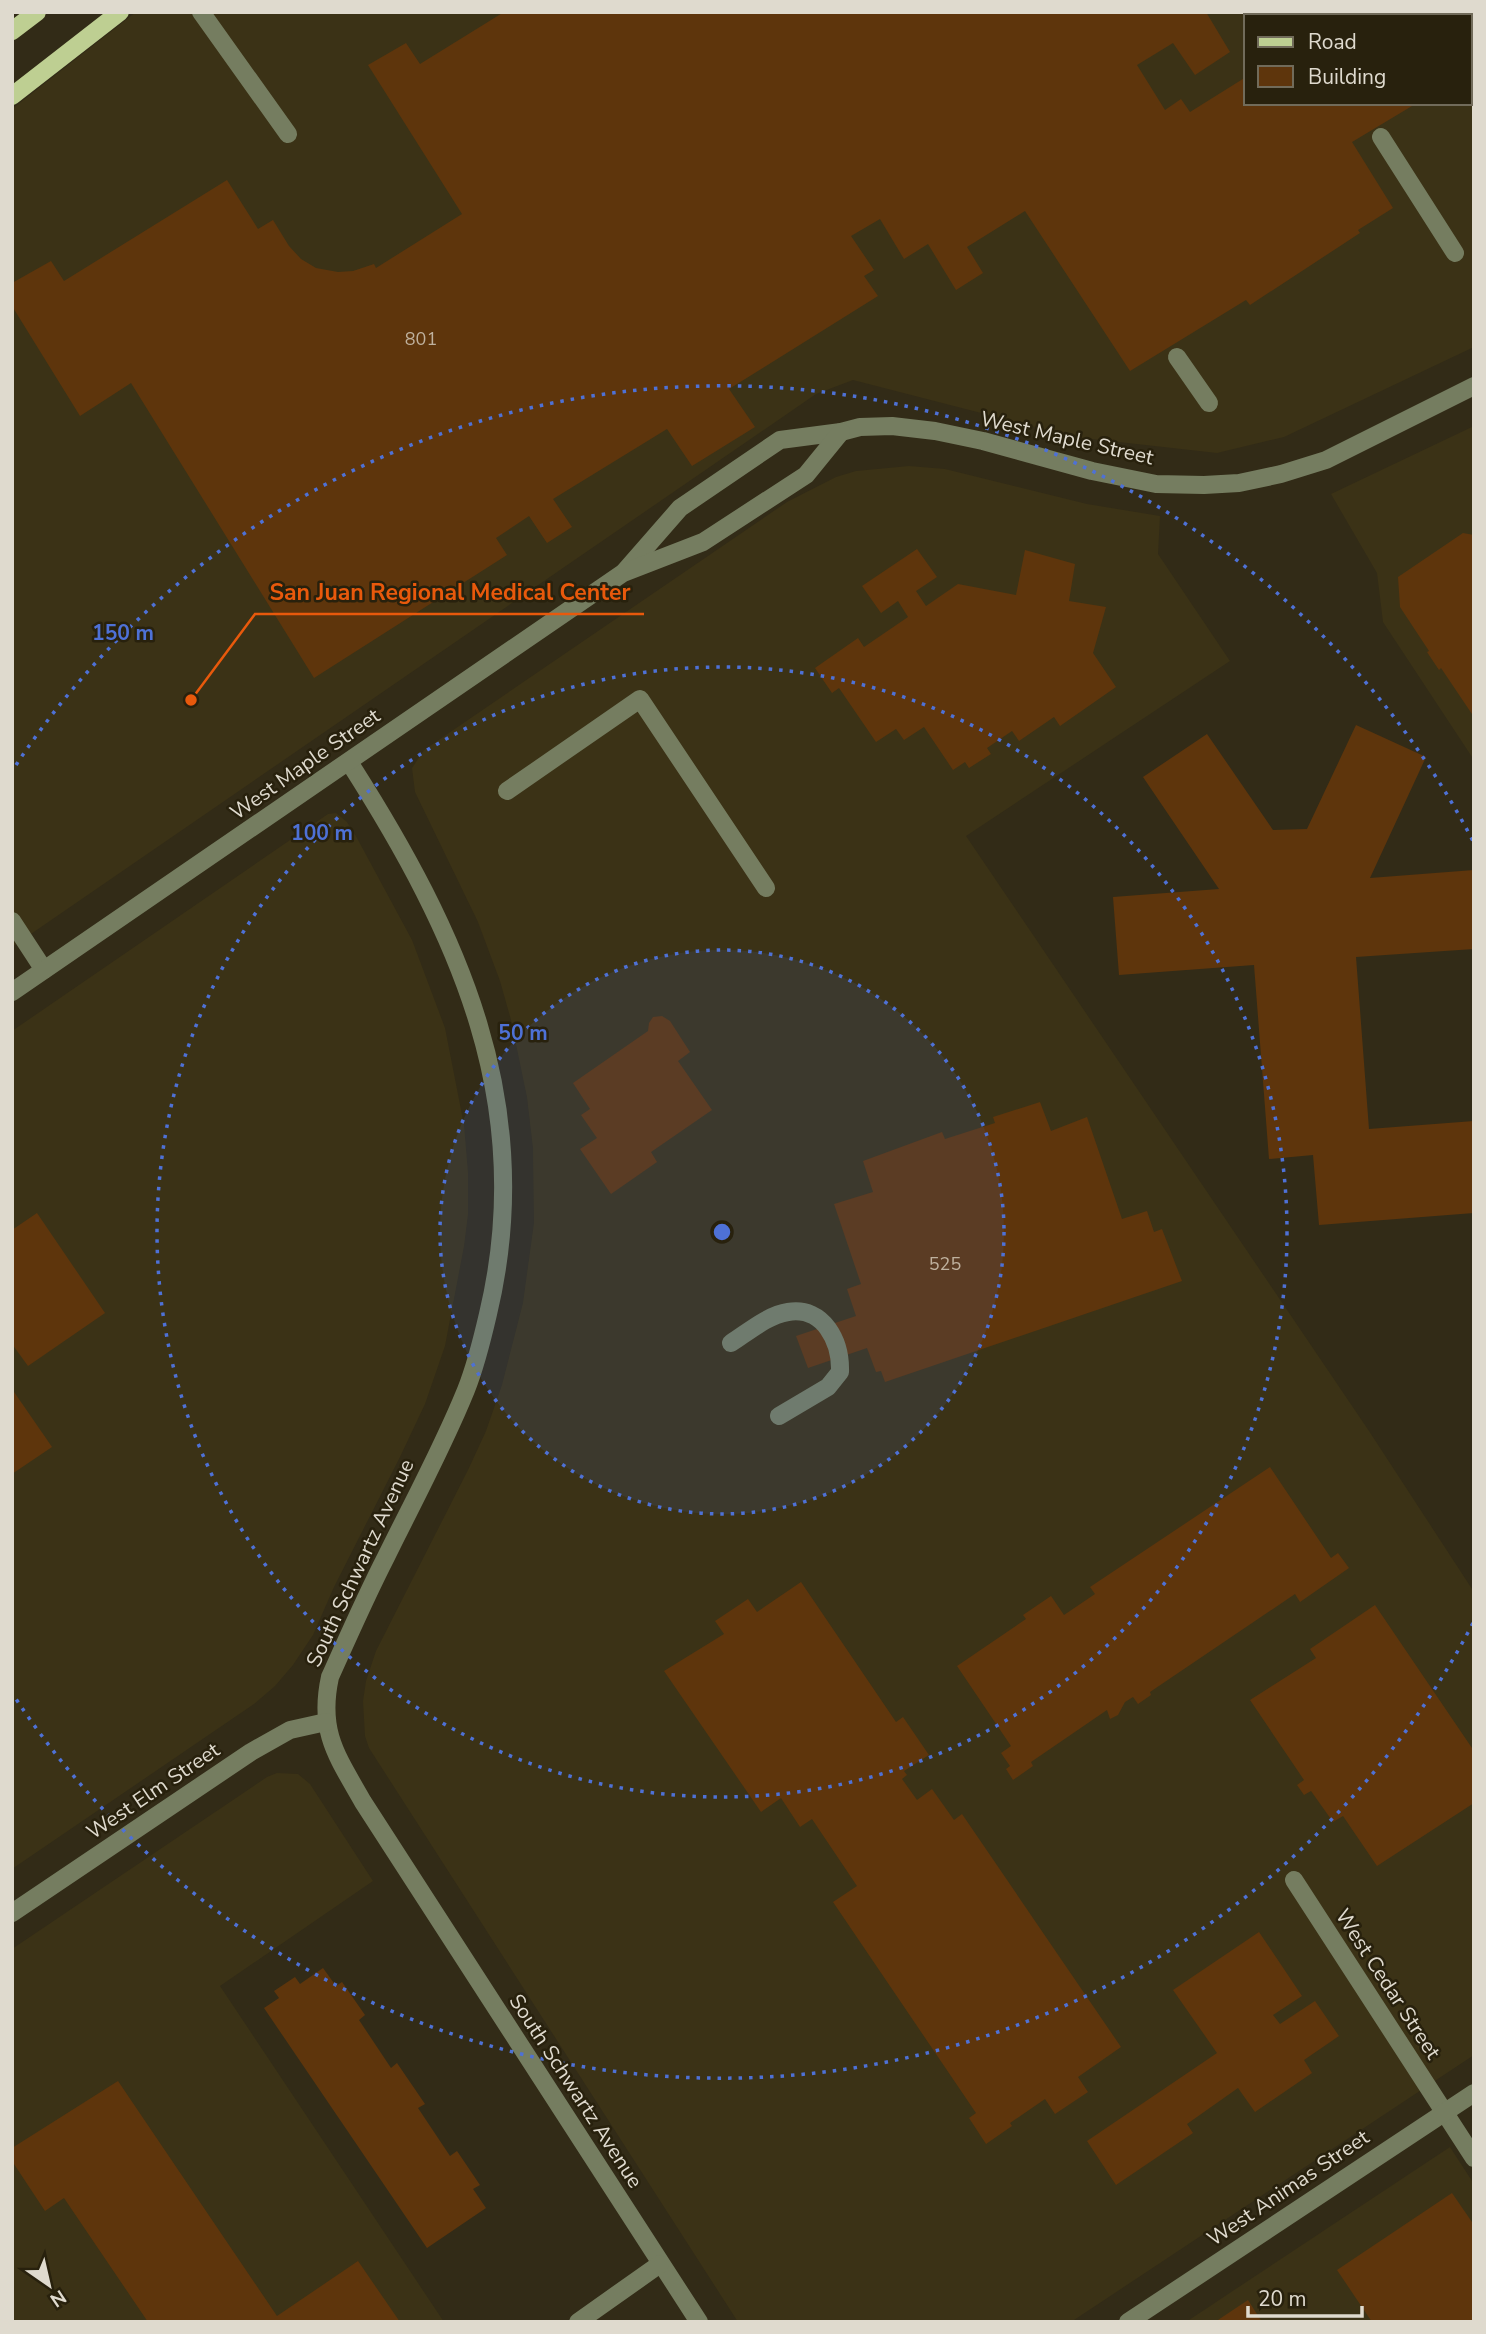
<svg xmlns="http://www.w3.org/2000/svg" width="1486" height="2334" viewBox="0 0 1486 2334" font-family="'Nunito Sans',sans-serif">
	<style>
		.built { fill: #3b3216; fill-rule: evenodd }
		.building { fill: #5e350c }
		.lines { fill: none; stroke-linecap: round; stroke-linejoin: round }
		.minor { stroke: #757d60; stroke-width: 18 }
		.major { stroke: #becf92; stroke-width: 18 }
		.ring { fill: none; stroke: #4e71d6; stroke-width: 3.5; stroke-dasharray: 3.5 7 }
		.labels { text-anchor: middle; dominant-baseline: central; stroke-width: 5; stroke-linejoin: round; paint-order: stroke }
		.number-label { font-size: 18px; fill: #bfb19e }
		.street-label { font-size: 21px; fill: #dfdace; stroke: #28210d }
		.centre { fill: #4e71d6; stroke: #28210d; stroke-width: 3.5 }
		.ring-label { font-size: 21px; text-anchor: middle; font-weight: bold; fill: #4e71d6; stroke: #28210d; stroke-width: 5; stroke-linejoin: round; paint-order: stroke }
		.leader { fill: none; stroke: #e8590c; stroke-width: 2.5 }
		.callout-dot { fill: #e8590c; stroke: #28210d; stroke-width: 2.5 }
		.callout-label { font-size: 23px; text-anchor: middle; font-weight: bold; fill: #e8590c; stroke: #28210d; stroke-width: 5; stroke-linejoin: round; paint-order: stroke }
	</style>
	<rect width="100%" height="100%" fill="#322b17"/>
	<g class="built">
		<path d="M136,12H1474V347L1284,437L1217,453L1074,437L853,380L816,394L12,947V109ZM1246,16H1470V103H1246Z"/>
		<polygon points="1474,426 1474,760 1383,622 1377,573 1331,494"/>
		<polygon points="909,466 945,469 1087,504 1160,516 1158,554 1230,661 966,836 1369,1431 1474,1592 1474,2055 1071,2322 738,2322 369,1748 365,1736 363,1701 366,1681 376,1651 468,1470 486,1431 502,1385 523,1303 534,1223 533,1148 527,1097 511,1020 500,981 478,922 415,792 412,768 424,750 787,502 836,477 856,471"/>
		<polygon points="336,813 347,822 357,838 412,940 445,1028 464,1125 468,1173 468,1214 464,1246 445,1346 425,1404 400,1457 334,1587 313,1635 293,1665 275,1686 254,1704 12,1869 12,1031 328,814"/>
		<polygon points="277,1773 298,1774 310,1784 373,1881 220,1986 444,2322 12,2322 12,1949 267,1777"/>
		<polygon points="1450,2147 1474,2184 1474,2322 1186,2322"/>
	</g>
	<g class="building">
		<polygon points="504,12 1206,12 1230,52 1195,75 1173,43 1137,65 1165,110 1181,99 1190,112 1246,77 1246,103 1417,103 1352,142 1393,208 1358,230 1360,233 1250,305 1246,300 1130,371 1025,211 967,247 983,273 956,290 928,244 904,259 880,219 851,236 874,270 864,276 878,296 729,389 755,427 692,466 667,429 553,499 572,527 547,543 529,516 496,538 507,555 314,678 131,383 80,416 12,306 12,283 51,261 64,281 227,180 258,229 273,220 289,246 301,259 316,268 338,272 353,271 374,264 376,268 462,214 368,65 406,43 420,64"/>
		<polygon points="1352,12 1403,12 1405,16 1346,16"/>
		<polygon points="1463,533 1474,535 1474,717 1441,668 1439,670 1427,652 1429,651 1400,607 1398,577"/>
		<polygon points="917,549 937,577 916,591 926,606 958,584 1016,595 1025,550 1075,564 1069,601 1106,607 1093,653 1116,687 1060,726 1054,717 1019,741 1012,731 987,748 991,754 969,768 965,762 953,770 924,727 904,740 896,729 876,742 839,688 832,693 815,668 858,638 864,647 908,617 898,601 881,613 862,586"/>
		<polygon points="1356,725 1426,757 1370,878 1474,870 1474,949 1356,957 1369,1129 1474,1121 1474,1213 1319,1225 1313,1155 1269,1159 1254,965 1119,975 1113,897 1219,889 1143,777 1207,734 1273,830 1307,829"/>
		<polygon points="662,1016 670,1021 690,1052 678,1061 712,1110 651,1152 657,1162 611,1194 580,1149 597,1138 581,1115 590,1109 573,1083 648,1031 649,1023 653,1017"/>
		<polygon points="1040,1102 1051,1131 1087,1117 1122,1219 1147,1211 1154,1232 1162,1229 1182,1281 885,1382 881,1371 876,1372 867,1348 808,1368 796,1336 856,1316 847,1289 861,1284 834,1204 873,1192 863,1161 942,1132 945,1139 995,1123 993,1117"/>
		<polygon points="37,1213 105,1313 28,1366 12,1344 12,1230"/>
		<polygon points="12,1389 52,1447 12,1474"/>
		<polygon points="1270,1467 1331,1558 1338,1553 1349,1568 1300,1602 1295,1594 1150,1692 1151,1695 1138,1704 1133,1697 1125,1702 1118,1715 1110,1719 1107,1710 1031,1762 1033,1766 1013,1780 1006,1769 1010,1766 1001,1753 1011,1746 957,1666 1026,1619 1023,1615 1051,1596 1064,1615 1095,1594 1090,1587"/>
		<polygon points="801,1582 896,1722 903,1717 929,1755 904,1771 907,1775 902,1779 917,1800 932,1789 954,1820 962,1814 1121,2047 1078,2077 1088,2092 1055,2114 1045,2099 1010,2123 1012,2126 986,2144 969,2118 976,2113 833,1902 857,1886 812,1819 800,1827 781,1798 761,1812 664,1671 724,1634 715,1621 748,1599 757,1612"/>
		<polygon points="1375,1605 1474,1751 1474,1803 1377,1866 1343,1816 1333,1822 1311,1791 1304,1795 1297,1785 1304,1780 1250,1700 1316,1658 1310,1649"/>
		<polygon points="1259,1932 1302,1996 1273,2015 1280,2024 1315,2001 1339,2036 1304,2060 1312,2073 1255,2112 1238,2088 1187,2124 1193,2133 1116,2185 1087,2141 1217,2053 1173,1990"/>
		<polygon points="323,1968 336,1986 342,1982 365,2015 359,2020 391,2068 397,2063 425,2104 418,2108 450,2156 457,2151 480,2185 473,2189 486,2208 427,2248 264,2008 279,1998 274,1991 295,1977 300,1984"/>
		<polygon points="118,2081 277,2316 358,2261 400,2322 148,2322 64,2198 45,2211 12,2161 12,2148"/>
		<polygon points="1452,2193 1474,2225 1474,2322 1372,2322 1337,2270"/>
		<polygon points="1248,2300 1262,2322 1215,2322"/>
	</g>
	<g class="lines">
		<g class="minor">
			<polyline points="201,12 288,134"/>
			<polyline points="1381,137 1455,253"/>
			<polyline points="1177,357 1209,403"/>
			<polyline points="625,571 680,508 780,440 841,432 860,427 892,426 935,431 983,441 1092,471 1156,484 1204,485 1239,483 1281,474 1326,460 1474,386"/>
			<path d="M349,762C459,934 538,1105 488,1314C482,1340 476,1365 466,1390C443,1447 413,1502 386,1557C366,1596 348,1637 330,1677C318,1732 337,1756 363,1802L699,2322"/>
			<polyline points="507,791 640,699 766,888"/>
			<polyline points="12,921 44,970"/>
			<polyline points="12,992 623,573 703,542 806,475 841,432"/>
			<path d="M731,1343C748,1332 768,1315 788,1312C824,1306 841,1342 840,1372L828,1387L779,1416"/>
			<polyline points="1294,1880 1474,2158"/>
			<polyline points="12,1913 251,1752 290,1730 326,1722"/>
			<polyline points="578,2322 660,2264"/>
			<polyline points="1128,2322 1474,2093"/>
		</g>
		<g class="major">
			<polyline points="12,31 37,12"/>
			<polyline points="12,96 120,12"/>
		</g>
	</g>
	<circle cx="722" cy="1232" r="282" fill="#4e71d6" fill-opacity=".12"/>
	<g class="ring">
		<circle cx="722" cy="1232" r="282"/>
		<circle cx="722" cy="1232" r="565"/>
		<path d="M1473 1623A847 847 0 0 1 16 1699M16 765A847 847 0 0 1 1473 841"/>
	</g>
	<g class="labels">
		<g class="number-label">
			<text x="421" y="339">801</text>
			<text x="945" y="1264">525</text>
		</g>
		<g class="street-label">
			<text transform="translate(1067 438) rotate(13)">West Maple Street</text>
			<text transform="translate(305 764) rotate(-35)">West Maple Street</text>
			<text transform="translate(360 1563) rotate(-65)">South Schwartz Avenue</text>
			<text transform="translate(153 1791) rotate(-34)">West Elm Street</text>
			<text transform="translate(1388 1984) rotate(57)">West Cedar Street</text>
			<text transform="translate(576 2091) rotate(57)">South Schwartz Avenue</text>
			<text transform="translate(1288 2188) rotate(-34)">West Animas Street</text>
		</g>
	</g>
	<circle cx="722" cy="1232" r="10" class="centre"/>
	<g class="ring-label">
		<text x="123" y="640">150 m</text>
		<text x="322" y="840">100 m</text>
		<text x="523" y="1040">50 m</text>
	</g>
	<path class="leader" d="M191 700L255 614H644"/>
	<circle class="callout-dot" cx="191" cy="700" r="7"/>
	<g class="callout-label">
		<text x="450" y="600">San Juan Regional Medical Center</text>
	</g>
	<rect width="1486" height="2334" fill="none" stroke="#dfdace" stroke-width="28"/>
	<rect x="1244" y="14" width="228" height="91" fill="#28210d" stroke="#716b5a" stroke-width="2"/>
	<rect x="1258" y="37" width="35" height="10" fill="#becf92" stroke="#716b5a" stroke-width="2"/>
	<text x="1308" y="49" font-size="21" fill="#dfdace">Road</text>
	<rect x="1258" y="66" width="35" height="21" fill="#5e350c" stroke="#716b5a" stroke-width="2"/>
	<text x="1308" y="84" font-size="21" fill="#dfdace">Building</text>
	<g transform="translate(49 2285) rotate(146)" stroke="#28210d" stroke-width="5" paint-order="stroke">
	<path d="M0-5L12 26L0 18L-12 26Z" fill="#dfdace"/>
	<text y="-10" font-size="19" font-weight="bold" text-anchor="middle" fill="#dfdace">N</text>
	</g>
	<path d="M1248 2306v10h114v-10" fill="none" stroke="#dfdace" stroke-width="3.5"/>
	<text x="1258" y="2306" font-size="21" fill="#dfdace" stroke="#28210d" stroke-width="5" paint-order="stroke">20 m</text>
</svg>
